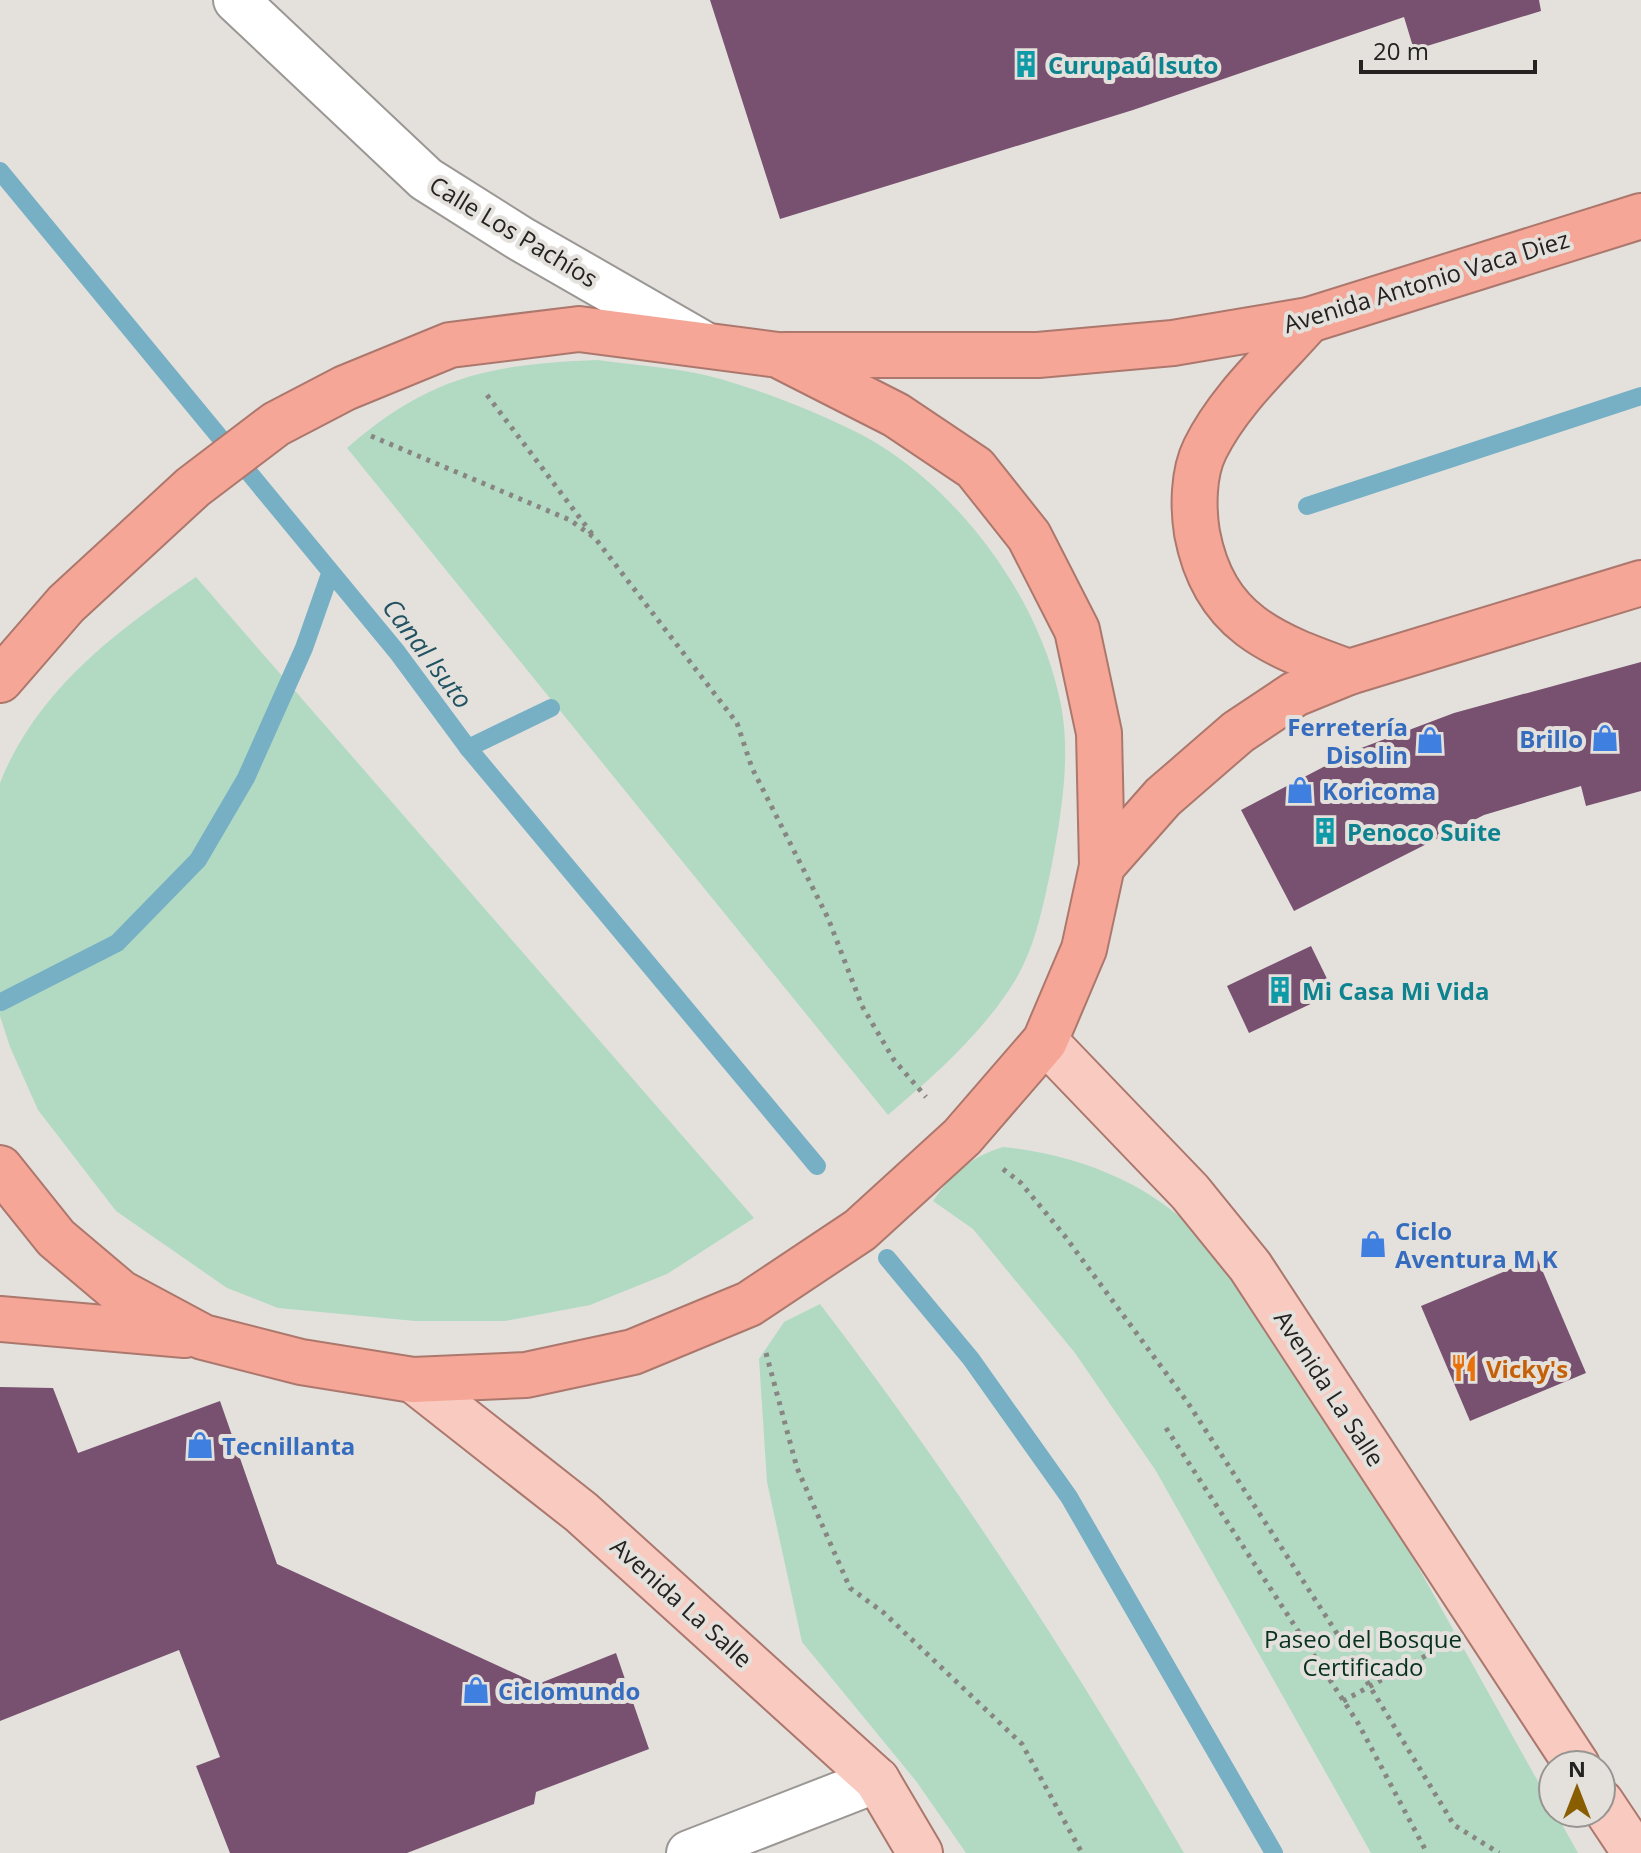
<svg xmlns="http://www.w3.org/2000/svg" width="1641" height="1853" viewBox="0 0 1641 1853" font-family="'Open Sans',sans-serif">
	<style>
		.green { fill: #b2dac3 }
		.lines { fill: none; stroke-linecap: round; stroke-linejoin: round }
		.stream { stroke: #77b0c4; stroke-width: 18 }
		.building { fill: #77516f }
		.minor-casing { stroke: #9a9794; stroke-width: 48 }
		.major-casing { stroke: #ac786d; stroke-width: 48 }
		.highway-casing { stroke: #ac786d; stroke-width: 48 }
		.path { stroke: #888683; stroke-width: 5; stroke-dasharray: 4 6; stroke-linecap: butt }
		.minor { stroke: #fff; stroke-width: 44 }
		.major { stroke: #f9cac0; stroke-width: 44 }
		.highway { stroke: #f5a696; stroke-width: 44 }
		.labels { text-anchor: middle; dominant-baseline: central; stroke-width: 8; stroke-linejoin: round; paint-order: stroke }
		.culture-label { font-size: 24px; font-weight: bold; fill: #0d838f; stroke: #e4e1dd; text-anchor: start }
		.street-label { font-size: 24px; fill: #242322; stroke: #e4e1dd }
		.shop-label { font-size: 24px; font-weight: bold; fill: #366cbe; stroke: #e4e1dd; text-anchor: start }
		.food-label { font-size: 24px; font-weight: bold; fill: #c56008; stroke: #e4e1dd; text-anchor: start }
		.park-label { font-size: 24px; fill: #07321f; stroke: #e4e1dd }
		.water-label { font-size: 26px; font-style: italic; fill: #215261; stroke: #e4e1dd }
	</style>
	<rect width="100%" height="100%" fill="#e4e1dd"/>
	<g class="green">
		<path d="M598,360C632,365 667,367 700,374C743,383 809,409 848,428C948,474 1036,590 1059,696C1072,750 1062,810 1052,864C1044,902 1036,945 1016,979C983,1033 936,1074 888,1115L347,448C429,376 491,364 598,360Z"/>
		<path d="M196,577L754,1218L667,1274L590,1305L505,1321H415L278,1308L227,1288L116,1211L38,1110L10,1047L0,1016V783C36,691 116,631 196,577Z"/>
		<path d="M1003,1147C1078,1154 1157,1185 1206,1243L1393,1522L1578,1853H1371L1156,1471L1075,1353L973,1229L933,1201C952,1174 970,1157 1003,1147Z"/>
		<path d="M820,1304C954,1479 1074,1663 1184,1853H966L916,1781L802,1642L767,1482L759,1359L784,1322Z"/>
	</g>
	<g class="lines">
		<g class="stream">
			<polyline points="0,171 397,652 468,748 817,1166"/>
			<polyline points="1307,506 1641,396"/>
			<polyline points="468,748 551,708"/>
			<polyline points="1,1002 117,943 198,860 246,778 304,648 330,574"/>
			<polyline points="887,1258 971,1359 1069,1497 1274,1853"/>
		</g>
	</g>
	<g class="building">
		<polygon points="710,0 1539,0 1541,11 1414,50 1404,17 1133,110 780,219"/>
		<polygon points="1641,662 1641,791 1586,806 1581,786 1484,815 1294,911 1241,810 1356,750 1454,713"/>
		<polygon points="1311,946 1334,993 1249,1033 1227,986"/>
		<polygon points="1537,1258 1586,1373 1470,1421 1421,1306"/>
		<polygon points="0,1387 53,1388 78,1453 220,1401 277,1564 538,1684 616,1653 649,1749 536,1792 534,1804 407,1853 230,1853 196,1766 220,1757 179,1650 0,1721"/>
	</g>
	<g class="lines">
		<g class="minor-casing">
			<g id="minor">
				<polyline points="236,0 426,179 521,239 702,343"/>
				<polyline points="689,1853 877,1780"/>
			</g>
		</g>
		<g class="major-casing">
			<g id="major">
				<polyline points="1045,1041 1190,1192 1250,1266 1577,1765"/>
				<polyline points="413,1380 581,1512 877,1780 920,1853"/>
				<polyline points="1601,1802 1635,1853"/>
			</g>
		</g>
		<g class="highway-casing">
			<g id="highway">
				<path d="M1309,320C1273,361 1229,400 1205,449C1193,473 1193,508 1197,533C1214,623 1271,644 1349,672"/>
				<polyline points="784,355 1038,355 1173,343 1309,320 1641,216"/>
				<polyline points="0,680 66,604 193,487 276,424 345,388 450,345 579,329 778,355 896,415 975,468 1029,536 1077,630 1099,733 1102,866 1084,949 1045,1041 962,1137 860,1230 749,1304 633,1352 526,1375 413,1380 301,1362 203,1337 121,1293 56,1238 0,1168"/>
				<polyline points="1102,866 1163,797 1238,732 1295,694 1349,672 1641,583"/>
				<polyline points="0,1319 185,1335"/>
			</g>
		</g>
		<g class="path">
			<polyline points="487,395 592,534"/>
			<polyline points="371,436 570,520 595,538 737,723 752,768 828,918 862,1006 894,1060 926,1097"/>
			<polyline points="1003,1169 1021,1183 1064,1235 1188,1403 1349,1652 1454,1825 1499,1853"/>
			<polyline points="766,1353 797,1468 850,1588 884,1613 1022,1744 1082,1853"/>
			<polyline points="1166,1428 1358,1723 1427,1853"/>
			<polyline points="1343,1701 1440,1648"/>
		</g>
		<use href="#minor" class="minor"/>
		<use href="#major" class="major"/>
		<use href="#highway" class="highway"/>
	</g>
	<defs>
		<g id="building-bare" transform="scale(2.16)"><path d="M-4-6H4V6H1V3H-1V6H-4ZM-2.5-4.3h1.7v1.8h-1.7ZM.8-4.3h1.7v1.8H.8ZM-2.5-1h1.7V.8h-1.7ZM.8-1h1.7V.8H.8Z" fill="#0f9aa8" stroke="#e4e1dd" stroke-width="2.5" paint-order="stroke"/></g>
		<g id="shop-bare" transform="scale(2.16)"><path d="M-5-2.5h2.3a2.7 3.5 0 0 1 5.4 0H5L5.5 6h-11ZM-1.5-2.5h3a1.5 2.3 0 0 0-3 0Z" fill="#3f7fe0" stroke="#e4e1dd" stroke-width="2.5" paint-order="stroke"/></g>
		<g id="restaurant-bare" transform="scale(2.16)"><path d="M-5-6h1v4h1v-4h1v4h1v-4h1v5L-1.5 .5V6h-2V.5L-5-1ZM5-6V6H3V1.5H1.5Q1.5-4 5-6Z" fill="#e8710a" stroke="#e4e1dd" stroke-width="2.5" paint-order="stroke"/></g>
	</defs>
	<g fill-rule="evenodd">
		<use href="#building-bare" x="1026" y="64"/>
		<use href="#shop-bare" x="1605" y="738"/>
		<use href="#shop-bare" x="1430" y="740"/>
		<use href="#shop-bare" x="1300" y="790"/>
		<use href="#building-bare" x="1325" y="831"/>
		<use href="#building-bare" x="1280" y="990"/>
		<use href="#shop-bare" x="1373" y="1244"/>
		<use href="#restaurant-bare" x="1464" y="1368"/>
		<use href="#shop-bare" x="200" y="1445"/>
		<use href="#shop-bare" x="476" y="1690"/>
	</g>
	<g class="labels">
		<g class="culture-label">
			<text x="1048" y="64">Curupaú Isuto</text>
			<text x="1347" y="831">Penoco Suite</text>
			<text x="1302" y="990">Mi Casa Mi Vida</text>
		</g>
		<g class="street-label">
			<text transform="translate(514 231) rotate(31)">Calle Los Pachíos</text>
			<text transform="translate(1426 281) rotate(-17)">Avenida Antonio Vaca Diez</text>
			<text transform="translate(1330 1388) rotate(57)">Avenida La Salle</text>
			<text transform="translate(682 1602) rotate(42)">Avenida La Salle</text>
		</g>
		<g class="shop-label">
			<text x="1408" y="726" text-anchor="end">Ferretería<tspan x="1408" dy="28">Disolin</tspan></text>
			<text x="1583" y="738" text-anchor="end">Brillo</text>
			<text x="1322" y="790">Koricoma</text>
			<text x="1395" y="1230">Ciclo<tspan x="1395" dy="28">Aventura M K</tspan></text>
			<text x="222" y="1445">Tecnillanta</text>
			<text x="498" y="1690">Ciclomundo</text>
		</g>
		<g class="food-label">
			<text x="1486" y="1368">Vicky's</text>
		</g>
		<g class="park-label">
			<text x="1363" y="1638">Paseo del Bosque<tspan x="1363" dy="28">Certificado</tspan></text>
		</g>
		<g class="water-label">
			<text transform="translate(428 653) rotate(53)">Canal Isuto</text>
		</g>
	</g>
	<g transform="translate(1577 1789)"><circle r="38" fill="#e4e1dd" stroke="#979592" stroke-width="2"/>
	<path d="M0-6L14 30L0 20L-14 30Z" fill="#885e00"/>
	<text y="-12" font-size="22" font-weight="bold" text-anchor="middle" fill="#242322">N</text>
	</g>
	<path d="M1361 60v12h174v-12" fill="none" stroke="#242322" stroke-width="4"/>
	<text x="1373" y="60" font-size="24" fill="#242322" stroke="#e4e1dd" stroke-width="6" paint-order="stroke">20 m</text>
</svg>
